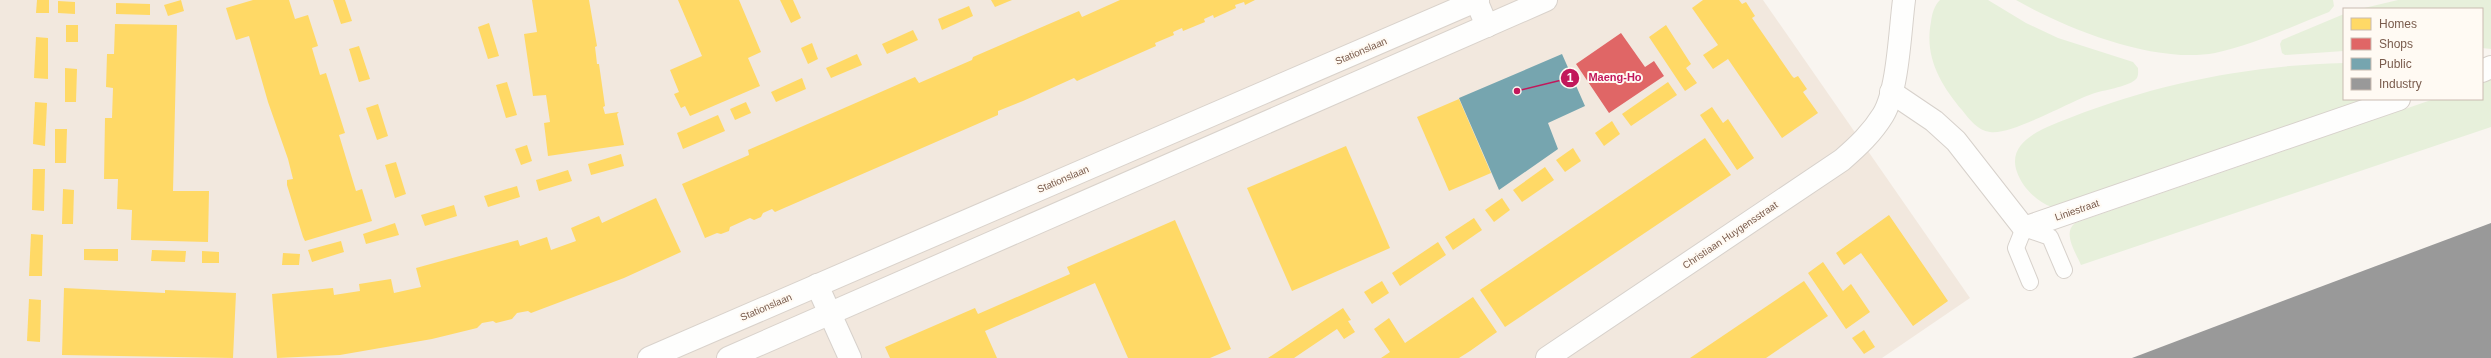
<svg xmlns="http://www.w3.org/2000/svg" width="2491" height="358" viewBox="0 0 2491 358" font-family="Arial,sans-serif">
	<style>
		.residential { fill: #f2e8de }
		.green { fill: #e7f0db }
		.homes { fill: #ffd966 }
		.shops { fill: #e06666 }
		.public { fill: #76a5af }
		.industry { fill: #999 }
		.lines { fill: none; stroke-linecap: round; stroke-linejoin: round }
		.lane-casing { stroke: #d7d1cb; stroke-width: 18 }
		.street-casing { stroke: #d7d1cb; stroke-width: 24 }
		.secondary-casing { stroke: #d9d2cb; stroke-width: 24 }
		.lane { stroke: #fefefd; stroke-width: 16 }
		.street { stroke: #fefefd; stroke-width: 22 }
		.secondary { stroke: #fefefd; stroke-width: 22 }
		.labels { text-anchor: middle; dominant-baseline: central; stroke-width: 4; stroke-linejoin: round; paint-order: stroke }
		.street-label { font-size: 10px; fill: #7a5c4d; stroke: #fffaf3 }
		.leader { fill: none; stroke: #c2185b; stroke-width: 1.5 }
		.callout-dot { fill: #c2185b; stroke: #fffaf3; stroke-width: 1.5 }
		.mark-label { font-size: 12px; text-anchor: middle; font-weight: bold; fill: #fff }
		.callout-label { font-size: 11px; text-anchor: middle; font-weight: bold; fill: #c2185b; stroke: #fffaf3; stroke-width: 4; stroke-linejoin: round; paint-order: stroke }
	</style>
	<rect width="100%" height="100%" fill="#f9f5f0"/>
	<polygon class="residential" points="0,0 1763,0 1970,298 1882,358 0,358"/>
	<g class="green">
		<path d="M1940,0H1988L2026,23L2058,38L2133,62L2138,68C2138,72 2139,77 2135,80C2127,87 2103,90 2092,94C2069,102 2010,136 1990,132C1977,130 1970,120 1962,110C1941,85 1924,57 1931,22C1932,14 1934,6 1940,0Z"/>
		<path d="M2016,0H2333L2334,6L2329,12C2292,26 2254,45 2215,53C2155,64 2067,29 2016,0Z"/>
		<polygon points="2398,0 2491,0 2491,49 2482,48 2482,9 2360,9"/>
		<polygon points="2344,14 2344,51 2285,55 2282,53 2280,44 2282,40"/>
		<path d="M2344,63V99H2373L2052,207C2037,202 2022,187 2017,172C2005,139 2050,126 2072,117C2158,83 2252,65 2344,63Z"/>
		<path d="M2491,79V127L2081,265C2076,253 2062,233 2075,223L2434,99H2482V82Z"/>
	</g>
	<g class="homes">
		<polygon points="37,0 49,0 49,13 36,13"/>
		<polygon points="181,0 184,11 168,16 164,5"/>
		<polygon points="253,0 289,0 295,19 308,15 318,46 312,48 320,75 326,73 345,133 339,135 356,191 362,189 372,221 305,241 303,237 287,185 287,180 293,179 288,159 268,102 249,36 236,40 226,8"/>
		<polygon points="333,0 345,0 352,21 341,24"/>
		<polygon points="532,0 589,0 597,46 595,47 596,55 597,64 599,64 605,106 603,107 605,114 619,112 617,114 624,145 548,156 544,123 550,122 546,95 533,96 524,34 537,32"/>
		<polygon points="678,0 739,0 761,52 748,58 760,86 690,116 685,106 681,108 674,94 679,92 670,70 702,56"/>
		<polygon points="780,0 793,0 801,18 791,23"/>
		<polygon points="991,0 1012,0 995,7"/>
		<polygon points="1120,0 1255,0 1245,5 1244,2 1235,5 1236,8 1214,18 1213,15 1204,19 1205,22 1183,31 1182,28 1173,32 1174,35 1155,43 1156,46 1077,81 1074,78 1023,101 998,111 998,115 775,212 772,209 763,213 761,217 754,220 750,218 730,227 729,231 721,234 717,233 705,238 682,184 749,155 748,150 915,77 919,83 972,60 973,57 1079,11 1082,17"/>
		<polygon points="1703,0 1739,0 1742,4 1746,2 1755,16 1752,18 1792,76 1794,78 1798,76 1807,89 1803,92 1818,113 1782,138 1728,59 1713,69 1703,55 1718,45 1692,8"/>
		<polygon points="58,1 75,2 75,14 58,13"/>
		<polygon points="116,3 150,4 150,15 116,14"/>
		<polygon points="969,6 973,16 942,30 938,19"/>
		<polygon points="489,23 499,56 488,59 478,27"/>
		<polygon points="115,24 177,25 173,191 209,191 208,242 131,240 132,210 117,209 118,179 104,179 105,118 112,118 113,88 106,87 107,54 114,54"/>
		<rect x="66" y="25" width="12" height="17"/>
		<polygon points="1666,25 1691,64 1686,68 1697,83 1685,91 1649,37"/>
		<polygon points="913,30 918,40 887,54 882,44"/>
		<polygon points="36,37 48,38 48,79 34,78"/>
		<polygon points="812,43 818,59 808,64 801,48"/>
		<polygon points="359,46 370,79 359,82 349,49"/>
		<polygon points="857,54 862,65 831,78 826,68"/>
		<polygon points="65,68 77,69 76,102 65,102"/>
		<polygon points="802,78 806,89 776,102 771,92"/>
		<polygon points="507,82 517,115 506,118 496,85"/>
		<polygon points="1668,82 1677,95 1631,126 1622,114"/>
		<polygon points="1459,99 1491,173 1449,191 1417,117"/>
		<polygon points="35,102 47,103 45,146 33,144"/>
		<polygon points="746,102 751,113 735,120 730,109"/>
		<polygon points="378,104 388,136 377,140 366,108"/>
		<polygon points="1712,107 1723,123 1728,119 1754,158 1737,170 1700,115"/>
		<polygon points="718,115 725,131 683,149 677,133"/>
		<polygon points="1612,121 1620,134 1604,146 1595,133"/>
		<polygon points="55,129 67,129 66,163 55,163"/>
		<polygon points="1705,138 1731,175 1505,327 1480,290"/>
		<polygon points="527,145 532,161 521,165 515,149"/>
		<polygon points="1346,146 1390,248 1292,291 1247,188"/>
		<polygon points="1573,148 1581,161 1565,172 1556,160"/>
		<polygon points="621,154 624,166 591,175 588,164"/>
		<polygon points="396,162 406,194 395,198 385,165"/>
		<polygon points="1545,167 1554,180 1522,202 1513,190"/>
		<polygon points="33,169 45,169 44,211 32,210"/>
		<polygon points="568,170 572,181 539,191 536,180"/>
		<polygon points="517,186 520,197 488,207 484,196"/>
		<polygon points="63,189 74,190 73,224 62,224"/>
		<polygon points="656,198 681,252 624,278 531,313 528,311 517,313 512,319 496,323 493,321 482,323 477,328 432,339 340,355 277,358 272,294 333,288 334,295 360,291 359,284 391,279 394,293 421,287 416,268 518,240 520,246 547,237 551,250 576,241 571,228 599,216 602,223"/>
		<polygon points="1502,198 1510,210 1494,222 1485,210"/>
		<polygon points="454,205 457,216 425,226 421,215"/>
		<polygon points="1889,215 1948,301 1913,326 1861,253 1844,265 1836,253"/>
		<polygon points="1474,218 1482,230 1453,250 1445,237"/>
		<polygon points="1175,220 1231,349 1210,358 1128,358 1095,283 985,331 997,358 890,358 885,347 975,308 978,314 1070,274 1067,267"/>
		<polygon points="395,223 399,235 366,244 363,234"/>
		<polygon points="31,234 43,235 42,276 29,276"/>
		<polygon points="341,241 344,252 312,262 308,250"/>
		<polygon points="1438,242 1446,255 1400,286 1392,273"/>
		<polygon points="84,249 118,249 118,261 84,260"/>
		<polygon points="152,250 186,251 185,262 151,261"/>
		<polygon points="202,251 219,252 219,263 202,263"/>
		<polygon points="283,253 300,254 299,265 282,265"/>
		<polygon points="1823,262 1843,291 1851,284 1870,312 1846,329 1808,273"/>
		<polygon points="1382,281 1389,293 1372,304 1364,292"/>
		<polygon points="1804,281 1828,316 1766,358 1690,358"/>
		<polygon points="64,288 165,293 165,290 236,293 233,358 62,355"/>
		<polygon points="1473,297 1497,332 1470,351 1459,358 1381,358 1390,352 1374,329 1389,318 1405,343"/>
		<polygon points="29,299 41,300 40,342 27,341"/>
		<polygon points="1343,308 1351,320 1348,321 1355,332 1344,339 1337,329 1294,358 1268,358"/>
		<polygon points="1864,330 1875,347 1864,354 1852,338"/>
	</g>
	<polygon class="shops" points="1621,33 1645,67 1654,61 1664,76 1609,113 1576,64"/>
	<polygon class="public" points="1562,54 1585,106 1548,123 1558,149 1499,190 1459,98"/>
	<polygon class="industry" points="2491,223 2491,358 2132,358 2328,284"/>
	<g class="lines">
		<g class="lane-casing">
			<polyline id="lane" points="2030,282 2016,248 2024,228 2050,237 2064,270"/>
		</g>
		<g class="street-casing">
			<g id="street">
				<polyline points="1476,0 1487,26"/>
				<polyline points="2482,71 2491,67"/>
				<polyline points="1891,92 1934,121 1956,141 2024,228 2399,99"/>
				<polyline points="817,285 850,358"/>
				<path d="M1547,358L1842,160C1858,146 1872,133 1883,115C1898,91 1900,30 1904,0"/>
			</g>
		</g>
		<g class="secondary-casing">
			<g id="secondary">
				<polyline points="649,358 1478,0"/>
				<polyline points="728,358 1546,0"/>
			</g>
		</g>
		<use href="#lane" class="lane"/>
		<use href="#street" class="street"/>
		<use href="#secondary" class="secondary"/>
	</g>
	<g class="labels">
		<g class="street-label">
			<text transform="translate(1361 51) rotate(-23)">Stationslaan</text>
			<text transform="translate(1063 179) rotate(-23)">Stationslaan</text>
			<text transform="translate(2077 210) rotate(-19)">Liniestraat</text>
			<text transform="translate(1730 235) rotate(-34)">Christiaan Huygensstraat</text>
			<text transform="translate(766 307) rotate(-23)">Stationslaan</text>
		</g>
	</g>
	<path class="leader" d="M1517 91L1570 78"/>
	<g class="callout-dot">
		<circle cx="1517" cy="91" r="4"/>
		<circle cx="1570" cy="78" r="10"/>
	</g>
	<g class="mark-label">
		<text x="1570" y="82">1</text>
	</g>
	<g class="callout-label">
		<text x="1615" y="81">Maeng-Ho</text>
	</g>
	<rect x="2343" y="8" width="140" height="92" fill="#fffaf3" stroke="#cabbb1"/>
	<rect x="2351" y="18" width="20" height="12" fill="#ffd966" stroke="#cabbb1"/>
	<text x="2379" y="28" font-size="12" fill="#7a5c4d">Homes</text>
	<rect x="2351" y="38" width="20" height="12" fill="#e06666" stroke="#cabbb1"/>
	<text x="2379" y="48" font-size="12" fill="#7a5c4d">Shops</text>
	<rect x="2351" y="58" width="20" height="12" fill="#76a5af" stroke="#cabbb1"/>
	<text x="2379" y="68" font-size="12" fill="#7a5c4d">Public</text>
	<rect x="2351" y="78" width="20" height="12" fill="#999999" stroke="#cabbb1"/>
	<text x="2379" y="88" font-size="12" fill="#7a5c4d">Industry</text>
</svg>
